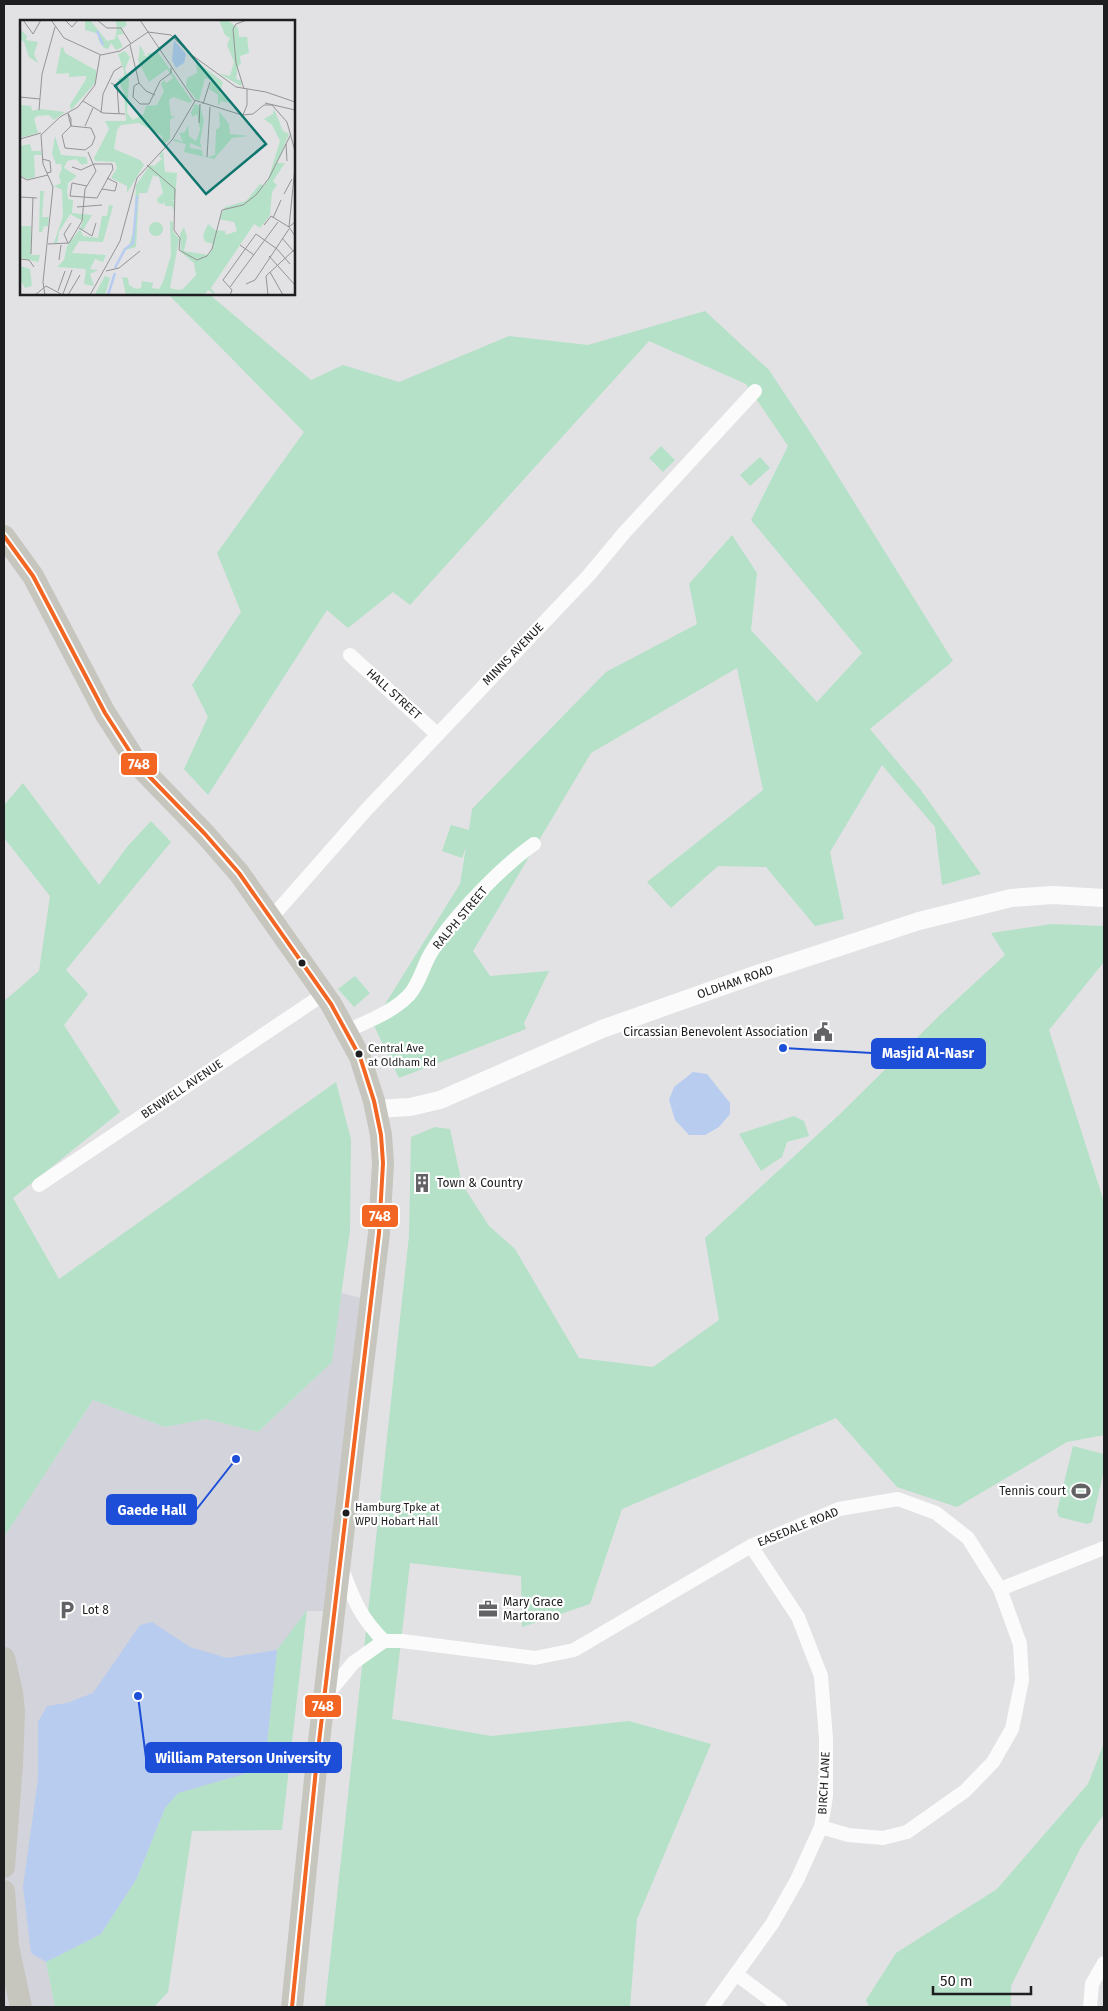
<svg xmlns="http://www.w3.org/2000/svg" width="1108" height="2011" viewBox="0 0 1108 2011" font-family="'Fira Sans',sans-serif">
	<style>
		.built { fill: #d3d3db }
		.green { fill: #b4e1c7 }
		.water { fill: #b8ccf0 }
		.lines { fill: none; stroke-linecap: round; stroke-linejoin: round }
		.minor { stroke: #fbfbfb; stroke-width: 14 }
		.tertiary { stroke: #fbfbfb; stroke-width: 18 }
		.primary { stroke: #c6c5be; stroke-width: 22 }
		.bus-1-casing { stroke: #fff; stroke-width: 8 }
		.bus-1 { stroke: #f26522; stroke-width: 4 }
		.bus-dot { fill: #1e1e20; stroke: #fff; stroke-width: 2 }
		.labels { text-anchor: middle; dominant-baseline: central; stroke-width: 4.5; stroke-linejoin: round; paint-order: stroke }
		.bus-label { font-size: 11px; fill: #1e1e20; stroke: #fff; text-anchor: start }
		.street-label { font-size: 12px; fill: #1e1e20; stroke: #fff }
		.poi-label { font-size: 12px; fill: #1e1e20; stroke: #fff; text-anchor: start }
		.inset-river { fill: none; stroke: #b8ccf0; stroke-width: 2.5 }
		.inset-road { fill: none; stroke: #949496; stroke-width: 1 }
		.view { fill: #0f766e; fill-opacity: 0.15; stroke: #0f766e; stroke-width: 2.5 }
		.inset-edge { fill: none; stroke: #1e1e20; stroke-width: 2.5 }
		.leader { fill: none; stroke: #1d4ed8; stroke-width: 2 }
		.callout-dot { fill: #1d4ed8; stroke: #fff; stroke-width: 2 }
		.callout { fill: #1d4ed8; stroke: #1d4ed8; stroke-width: 2 }
		.callout-label { font-size: 14px; text-anchor: middle; font-weight: bold; fill: #fff }
		.line-badge { stroke: #fff; stroke-width: 2 }
		.badge-label { font-size: 14px; text-anchor: middle; font-weight: bold; fill: #fff }
	</style>
	<rect width="100%" height="100%" fill="#e2e2e5"/>
	<polygon class="built" points="341,1293 362,1298 323,1611 307,1611 267,1743 247,1773 165,1808 137,1878 101,1934 46,1962 55,2007 4,2007 4,1537 93,1400 165,1427 206,1419 258,1432 332,1362"/>
	<g class="green">
		<polygon points="168,294 209,294 311,380 343,365 399,382 509,336 588,345 705,311 769,370 816,441 953,661 870,729 920,789 981,874 942,885 935,827 882,765 830,852 844,919 815,926 766,867 718,866 671,908 647,882 763,790 737,668 591,753 473,951 490,976 549,971 524,1023 526,1029 399,1078 369,1015 382,1009 460,884 466,847 462,858 442,851 451,825 469,830 472,809 606,672 697,624 689,584 732,535 757,573 751,630 817,702 862,653 751,520 788,446 746,384 649,341 410,605 393,592 348,628 327,610 208,795 184,769 208,717 192,685 241,612 217,553 304,432"/>
		<polygon points="661,446 675,460 663,472 649,458"/>
		<polygon points="760,457 770,468 750,486 740,475"/>
		<polygon points="23,783 99,885 127,847 151,821 171,842 66,970 88,994 64,1025 120,1112 13,1198 59,1279 336,1082 351,1139 350,1230 332,1362 258,1432 206,1419 165,1427 93,1400 4,1537 4,1001 39,971 50,896 4,838 4,805"/>
		<polygon points="1052,924 1104,926 1104,962 1049,1030 1104,1202 1104,1435 1067,1442 957,1507 897,1487 836,1418 622,1509 590,1604 522,1627 521,1576 410,1563 392,1719 491,1736 629,1721 711,1744 637,1919 630,2007 325,2006 409,1236 411,1137 435,1127 450,1129 462,1184 489,1226 515,1249 579,1358 653,1367 719,1320 705,1238 840,1114 941,1014 1005,955 991,933"/>
		<polygon points="355,976 370,993 354,1007 338,989"/>
		<polygon points="794,1116 804,1121 809,1136 787,1142 782,1157 761,1171 739,1134"/>
		<polygon points="1073,1446 1104,1454 1104,1470 1092,1522 1087,1524 1059,1517 1057,1511"/>
		<polygon points="307,1610 282,1830 192,1831 168,1992 154,2007 55,2007 46,1962 101,1934 137,1878 165,1808 178,1793 247,1773 267,1743 277,1650"/>
		<polygon points="1104,1743 1104,1814 1081,1847 1011,1986 1011,2007 869,2007 866,2000 896,1953 997,1889 1088,1784"/>
	</g>
	<g class="water">
		<polygon points="693,1072 707,1074 730,1103 730,1114 719,1127 705,1135 689,1135 675,1120 669,1100 674,1087"/>
		<polygon points="152,1622 190,1647 227,1658 277,1650 267,1743 247,1773 178,1793 165,1808 137,1878 101,1934 46,1962 31,1953 23,1887 38,1779 38,1722 47,1706 67,1703 93,1693 140,1625"/>
	</g>
	<g class="lines">
		<g class="minor">
			<polyline points="350,655 437,734"/>
			<polyline points="272,917 367,809 589,575 624,533 755,391"/>
			<path d="M347,1031C368,1021 393,1012 409,995C420,983 423,965 432,951C453,917 501,867 534,844"/>
			<polyline points="39,1185 324,994"/>
			<path d="M342,1569C354,1600 360,1617 384,1641"/>
			<polyline points="1000,1589 1104,1548"/>
			<polyline points="326,1696 353,1663 384,1641 402,1641 535,1658 574,1650 751,1546 839,1509 898,1499 936,1513 968,1538 1000,1589 1020,1644 1022,1680 1012,1729 993,1762 965,1791 907,1832 883,1838 848,1835 821,1827"/>
			<polyline points="736,1974 780,2007"/>
			<polyline points="712,2007 772,1924 797,1880 821,1827 826,1796 826,1739 821,1676 798,1617 751,1546"/>
			<polyline points="1090,2007 1092,1984 1104,1963"/>
		</g>
		<polyline class="tertiary" points="376,1109 410,1107 440,1100 602,1029 760,973 919,921 1011,898 1053,895 1104,898"/>
		<g class="primary">
			<polyline points="4,536 33,576 105,713 132,755 143,770 205,834 239,873 331,1004 360,1057 374,1101 381,1135 383,1163 379,1233 362,1372 317,1759 292,2007"/>
			<polyline points="4,1658 12,1692 14,1712 12,1764 4,1867"/>
			<polyline points="4,1891 8,1946 21,2007"/>
		</g>
		<g class="bus-1-casing">
			<polyline id="bus-1" points="4,536 33,576 105,713 132,755 143,770 205,834 239,873 331,1004 360,1057 374,1101 381,1135 383,1163 379,1233 317,1759 292,2007"/>
		</g>
		<use href="#bus-1" class="bus-1"/>
	</g>
	<defs>
		<g id="civic-bare" transform="scale(1.5)"><path d="M-.6-6.5H3V-4.5H.6V-3L4-1V1h2V6H-6V1h2V-1L-.6-3ZM-1.2 2.5V6h2.4V2.5Z" fill="#636365" stroke="#fff" stroke-width="2.5" paint-order="stroke"/></g>
		<g id="building-bare" transform="scale(1.5)"><path d="M-4-6H4V6H1V3H-1V6H-4ZM-2.5-4.3h1.7v1.8h-1.7ZM.8-4.3h1.7v1.8H.8ZM-2.5-1h1.7V.8h-1.7ZM.8-1h1.7V.8H.8Z" fill="#636365" stroke="#fff" stroke-width="2.5" paint-order="stroke"/></g>
		<g id="stadium-bare" transform="scale(1.5)"><path d="M0-5a6.5 5 0 1 0 0 10a6.5 5 0 1 0 0-10ZM-3.5-1.8h7v3.6h-7Z" fill="#636365" stroke="#fff" stroke-width="2.5" paint-order="stroke"/></g>
		<g id="office-bare" transform="scale(1.5)"><path d="M-6-3h4V-5.5h4V-3h4V5H-6ZM-1-4.5V-3h2v-1.5ZM-6 0V1H6V0Z" fill="#636365" stroke="#fff" stroke-width="2.5" paint-order="stroke"/></g>
		<g id="parking-bare" transform="scale(1.5)"><path d="M-3.5-5.5H1a3.5 3.5 0 0 1 0 7H-1V5.5H-3.5ZM-1-3.4V-.6H.8a1.4 1.4 0 0 0 0-2.8Z" fill="#636365" stroke="#fff" stroke-width="2.5" paint-order="stroke"/></g>
	</defs>
	<g fill-rule="evenodd">
		<use href="#civic-bare" x="823" y="1032"/>
		<use href="#building-bare" x="422" y="1183"/>
		<use href="#stadium-bare" x="1081" y="1491"/>
		<use href="#office-bare" x="488" y="1609"/>
		<use href="#parking-bare" x="67" y="1610"/>
	</g>
	<g class="bus-dot">
		<circle cx="302" cy="963" r="4.5"/>
		<circle cx="359" cy="1054" r="4.5"/>
		<circle cx="346" cy="1513" r="4.5"/>
	</g>
	<g class="labels">
		<g class="bus-label">
			<text x="368" y="1048">Central Ave<tspan x="368" dy="14">at Oldham Rd</tspan></text>
			<text x="355" y="1507">Hamburg Tpke at<tspan x="355" dy="14">WPU Hobart Hall</tspan></text>
		</g>
		<g class="street-label">
			<text transform="translate(513 654) rotate(-46)">MINNS AVENUE</text>
			<text transform="translate(394 694) rotate(42)">HALL STREET</text>
			<text transform="translate(460 918) rotate(-50)">RALPH STREET</text>
			<text transform="translate(735 982) rotate(-19)">OLDHAM ROAD</text>
			<text transform="translate(182 1089) rotate(-34)">BENWELL AVENUE</text>
			<text transform="translate(798 1527) rotate(-22)">EASEDALE ROAD</text>
			<text transform="translate(824 1783) rotate(-87)">BIRCH LANE</text>
		</g>
		<g class="poi-label">
			<text x="808" y="1032" text-anchor="end">Circassian Benevolent Association</text>
			<text x="437" y="1183">Town &amp; Country</text>
			<text x="1066" y="1491" text-anchor="end">Tennis court</text>
			<text x="503" y="1602">Mary Grace<tspan x="503" dy="14">Martorano</tspan></text>
			<text x="82" y="1610">Lot 8</text>
		</g>
	</g>
	<g transform="translate(20 20)">
		<rect width="275" height="275" fill="#e2e2e5"/>
		<path d="M65,0H70L87,21L95,19L97,9L96,2L86,0H105L107,5L101,9L104,14L97,15L103,27L96,30L91,23L88,29L84,28L78,19L80,14L65,10ZM199,0H207L218,8L219,17H227L229,33L220,36L221,44L218,46L216,59L222,61L221,66L198,53L210,56L214,42L207,25L210,18L205,15ZM0,9L7,16L6,20L18,22L14,34L18,43L9,37L4,22L0,19ZM120,25L125,34H122L128,37L127,34L137,31L172,81L170,83L153,77L149,80L151,96H155L150,100V119L143,125L142,116L119,103L101,105L97,110L94,129L120,140L124,145L107,173V166L91,158L97,148L95,142L75,141L74,138L89,109L85,101H106L104,73L98,59L104,56V51L98,34L105,31L110,37L105,49L109,59L107,93L113,100L122,95L118,91L123,95L126,86L137,85L144,71L141,64L144,60L146,63L153,58L147,49L129,62L118,41ZM43,27L45,33L77,51L75,63L51,90L50,85L66,59V56L49,57V53L36,54L41,28ZM176,41L203,62L200,73L209,79V83L201,81L198,86V75L189,69L191,60L185,58L179,81L175,78L166,66L167,58L177,53ZM175,84L180,86L184,100L180,122L182,128L170,123V128L182,130L183,136L188,137L195,135L196,110L200,106L199,91L209,104L210,114L229,116L212,118L194,139L164,132L166,124L153,121L155,119L163,122L159,113L165,112L168,105L169,116L176,121L180,110L177,94L172,97L171,92ZM0,85L11,86L12,91L20,89L45,92L34,100L29,95L17,96L14,99L18,113L0,118ZM254,89L263,111L269,114L257,143H265L253,161L257,165L252,172L250,195L240,208L234,204L191,268L196,275L188,270L184,275H106L102,257L108,258L109,265L116,269L121,268L122,261L133,263L132,268L139,269L143,262L151,235L150,201L153,202V211L159,219L150,268L158,270L163,269L176,255L174,243L161,232L160,214L164,207L167,217L164,231L189,235L194,224L185,222L183,215L188,204L195,210L205,211L206,215L217,211L214,202L199,199L205,187L226,181L240,164L244,166L248,160L260,121L252,105L244,99L253,94ZM35,116L41,135L66,137L68,143L62,145L56,139L47,141L44,148L57,156L48,163L47,171L48,179L53,180L52,193L72,195L63,210L60,208L63,201L50,194L39,212L37,224L34,223L43,196L42,170L34,166L41,163L39,156L42,148L41,144H36L32,134ZM10,124L12,131H21L22,135H14L15,157L7,159L0,155V126ZM143,131L145,152L157,153L155,180L149,181H155L154,191L152,186H145V180L144,184L138,183L137,179L143,173L139,157L133,155L127,173H119L116,227L102,231L109,225L114,209L116,165L130,145L134,146L142,139L139,136ZM20,171H24L22,197H29L28,206H24L22,212H19ZM89,185L93,186L83,222L59,221L52,233L86,235L83,242L75,239L70,249L78,250L70,254L74,266L64,264L66,249L37,247L44,240L47,226L60,209L63,216L78,218L82,196H87ZM129 209a7 7 0 1 1 14 0a7 7 0 1 1-14 0ZM0,206H11V235H20L18,242L0,238ZM0,246L10,249L12,266L5,268L0,260ZM85,256L90,258L85,275L75,274Z" fill="#b4e1c7"/>
		<path d="M154,20L166,34L164,43L156,48L152,40Z" fill="#b8ccf0"/>
		<path class="inset-river" d="M77,11L83,25M95,248L105,229L113,223L117,176M88,275L95,253"/>
		<path class="inset-road" d="M3,0L13,14L21,0M31,0L44,18L81,35L100,31L128,12M45,0L52,7L58,0M77,0L87,8H101L111,24M120,0L174,80L222,95L233,94L244,85H252L267,102L275,131M128,12L151,15L169,33L216,67L246,72L275,82M110,25L119,63L126,71L135,75M91,63L97,66L99,94M119,63L114,66L113,77L120,84H129L140,61L151,53V48M224,69L216,43L213,9L216,4L227,0M0,77L20,79M63,81L83,93L105,94M245,83L275,90M183,84L190,62M19,90L22,54L35,7M48,93L51,99V106L48,94M81,93L83,74L94,51L102,46M223,95L227,85V69M179,103L180,84M51,106L71,108L75,117L72,125L65,130L45,128L42,115ZM65,106L73,88M0,119L21,113M266,124L267,141M187,137L190,87M22,139L30,141L31,152L27,153M127,145L155,169L154,210L160,218L159,230L177,240L187,236L192,229L202,190L223,185L236,175L249,158L271,114M52,147L61,150L74,144H92L93,149L77,178L50,176L52,163L67,166M275,147L269,207L275,216M0,156L7,160L28,155M82,169L95,171L97,163L87,158M264,174L272,159M0,177L17,178M57,187L82,185M253,198L261,180M246,203L244,205L251,196L269,207L275,202M59,208L72,216L76,203M262,218L275,233M48,223L44,214L51,203M28,224L49,223L62,201L65,169L76,151L68,132M220,225L234,235M11,234L13,177M249,236L275,265M0,239L9,240L14,247M39,240L41,225M86,251L99,248L120,231M250,252L263,275M226,264L235,260L269,209M210,267L258,202M38,271L45,251M43,274L52,250M15,275L26,266L43,275M25,275L23,262L33,167L23,144L21,115L40,97L58,87L75,65L80,35M48,275L60,255M70,275L100,221L117,158L152,120L175,81M210,275L212,270L203,260L236,214L257,229L270,244M248,275L246,256L275,229"/>
		<path class="view" d="M155,16L246,124L186,174L95,66Z"/>
		<rect width="275" height="275" class="inset-edge"/>
	</g>
	<path class="leader" d="M783 1048L872 1053M236 1459L196 1510M138 1696L146 1758"/>
	<g class="callout-dot">
		<circle cx="783" cy="1048" r="5"/>
		<circle cx="236" cy="1459" r="5"/>
		<circle cx="138" cy="1696" r="5"/>
	</g>
	<g class="callout">
		<rect x="872" y="1039" width="113" height="29" rx="5"/>
		<rect x="107" y="1495" width="89" height="29" rx="5"/>
		<rect x="146" y="1743" width="195" height="29" rx="5"/>
	</g>
	<g class="callout-label">
		<text x="928" y="1058">Masjid Al-Nasr</text>
		<text x="152" y="1515">Gaede Hall</text>
		<text x="243" y="1763">William Paterson University</text>
	</g>
	<g class="line-badge">
		<rect x="120" y="752" width="38" height="24" rx="5" fill="#f26522"/>
		<rect x="361" y="1204" width="38" height="24" rx="5" fill="#f26522"/>
		<rect x="304" y="1694" width="38" height="24" rx="5" fill="#f26522"/>
	</g>
	<g class="badge-label">
		<text x="139" y="769">748</text>
		<text x="380" y="1221">748</text>
		<text x="323" y="1711">748</text>
	</g>
	<rect width="1108" height="2011" fill="none" stroke="#1e1e20" stroke-width="10"/>
	<path d="M933 1986v8h98v-8" fill="none" stroke="#1e1e20" stroke-width="2.5"/>
	<text x="940" y="1986" font-size="15" fill="#1e1e20" stroke="#ffffff" stroke-width="4" paint-order="stroke">50 m</text>
</svg>
